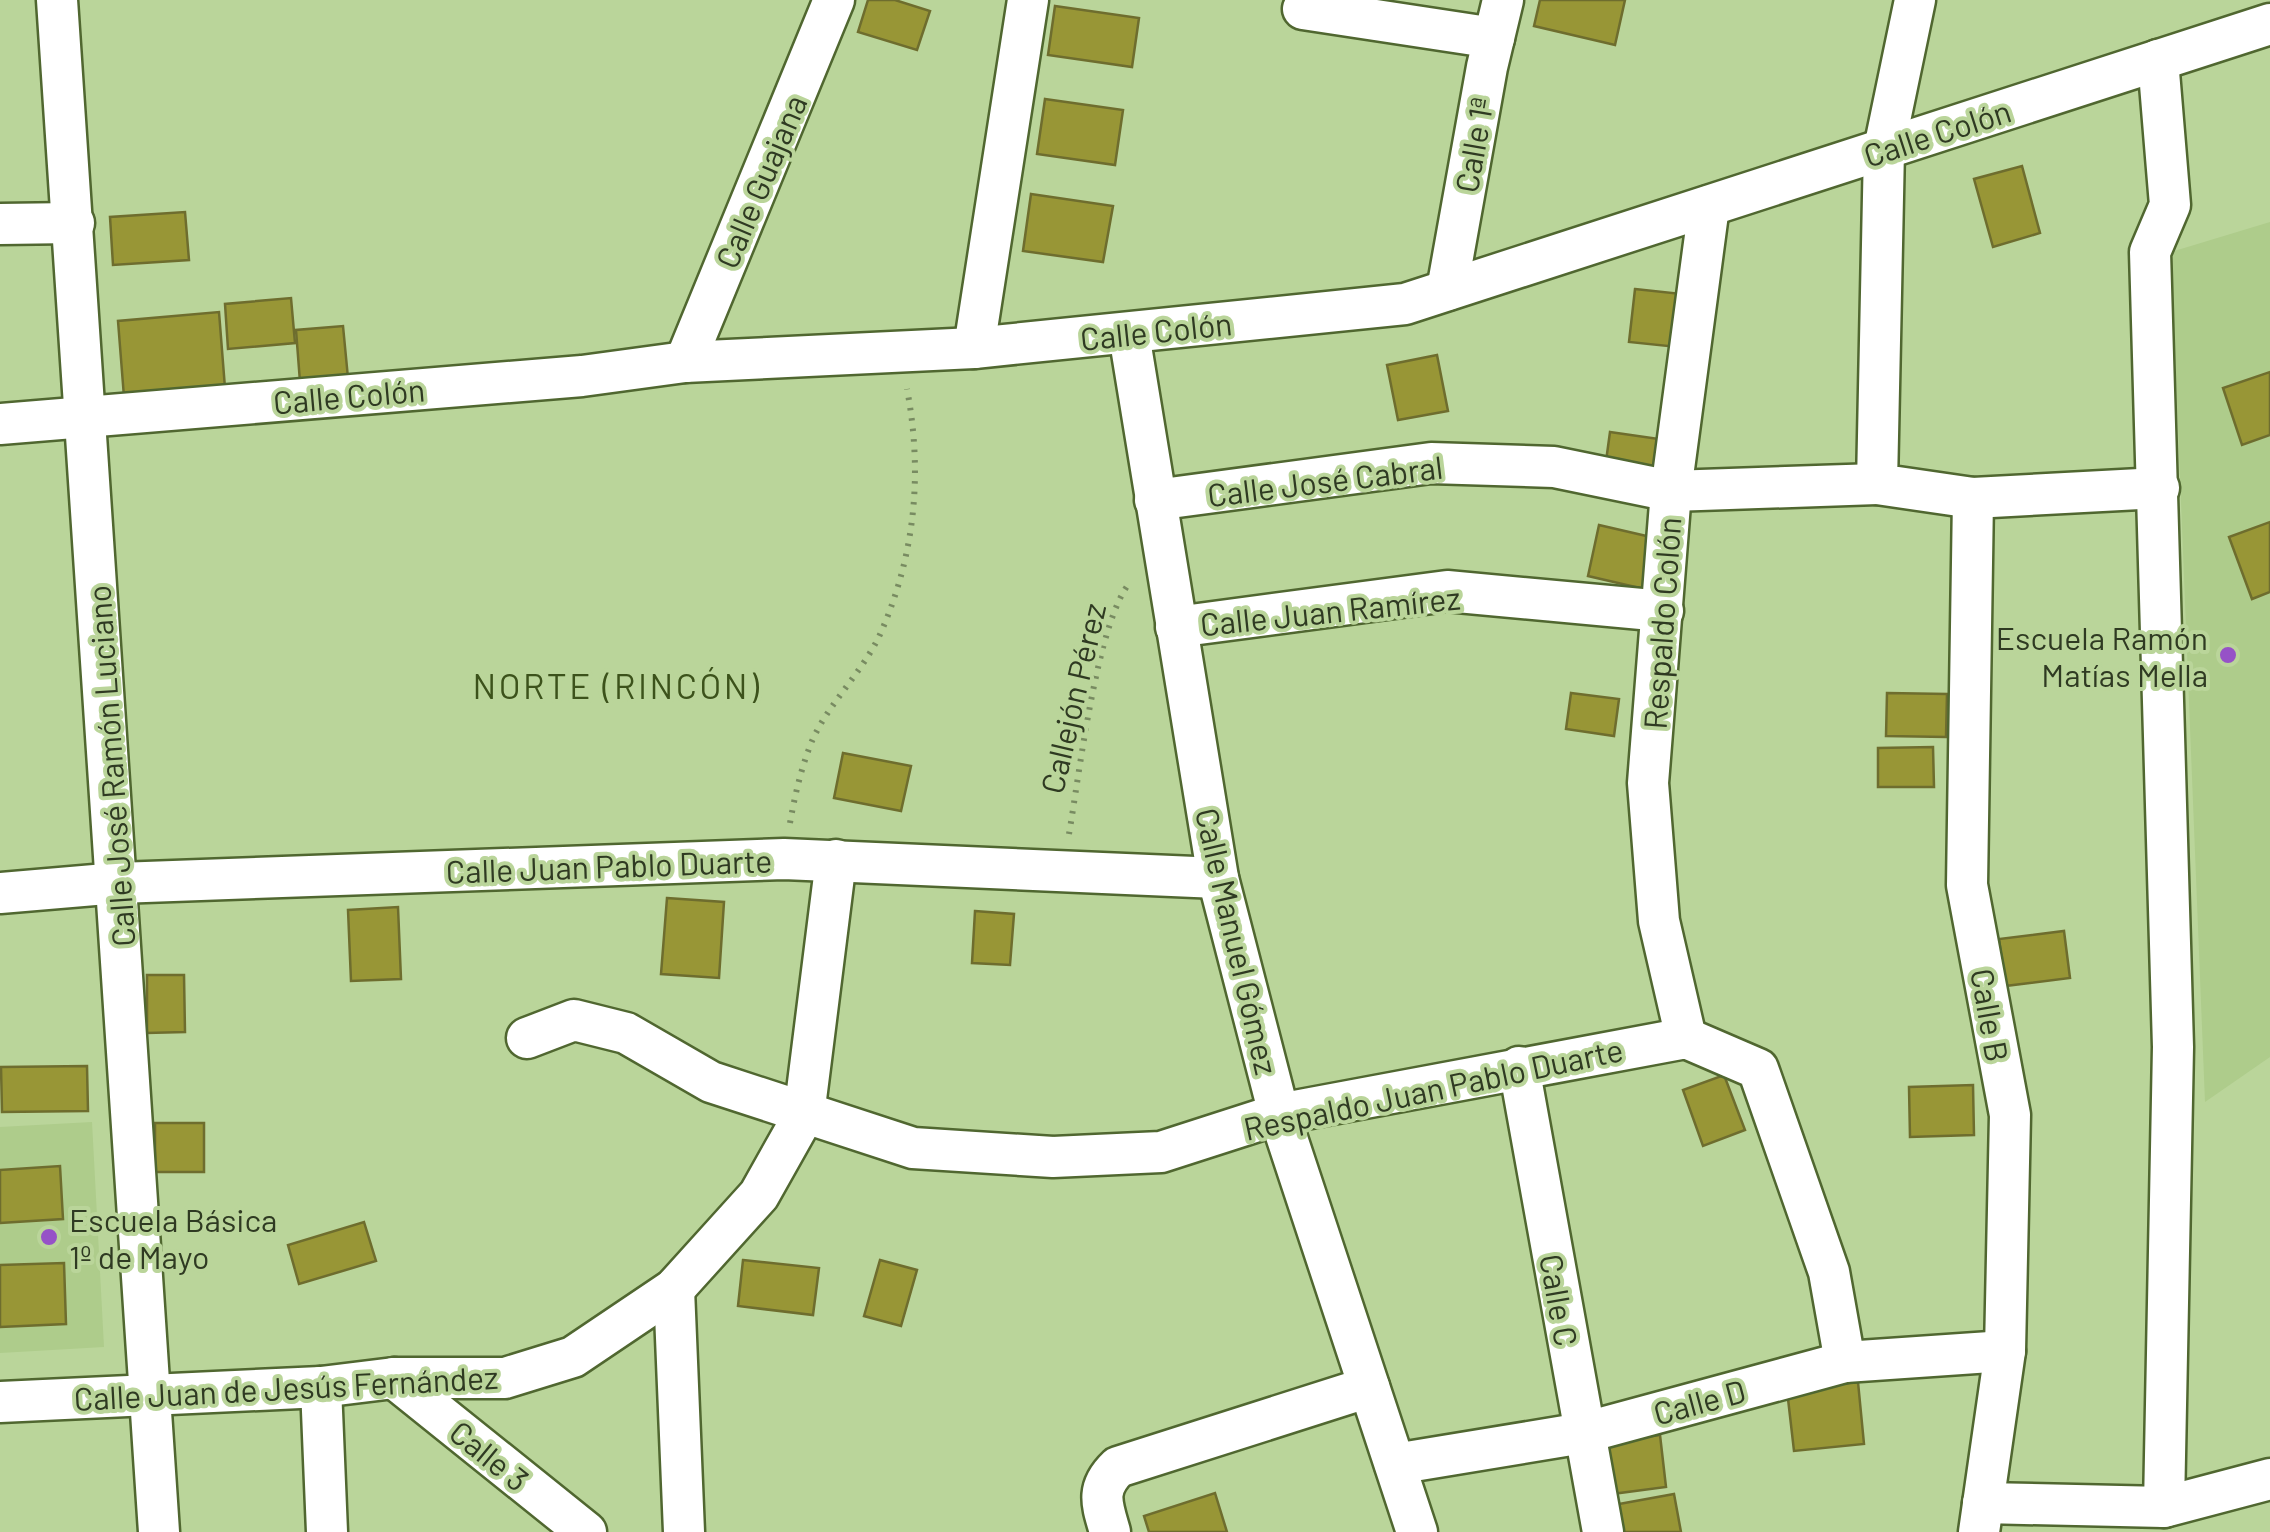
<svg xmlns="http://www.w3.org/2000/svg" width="2270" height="1532" viewBox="0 0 2270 1532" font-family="Barlow,sans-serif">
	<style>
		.built { fill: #aecc8b }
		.building { fill: #989636; stroke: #6e6d2e; stroke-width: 2.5 }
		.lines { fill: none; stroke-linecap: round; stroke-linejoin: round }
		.minor-casing { stroke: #506730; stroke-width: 45 }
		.path { stroke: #788b61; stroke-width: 6; stroke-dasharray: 2.5 8; stroke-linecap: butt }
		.minor { stroke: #fff; stroke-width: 40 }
		.poi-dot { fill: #9652c7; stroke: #bad59a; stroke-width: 4 }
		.labels { text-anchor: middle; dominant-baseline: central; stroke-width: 8; stroke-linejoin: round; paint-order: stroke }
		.street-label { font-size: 32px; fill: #2f3a22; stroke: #bad59a }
		.poi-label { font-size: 32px; fill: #2f3a22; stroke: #bad59a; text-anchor: end }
		.neighbourhood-label { font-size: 35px; letter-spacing: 2.5px; fill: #3c521b; stroke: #bad59a }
	</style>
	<rect width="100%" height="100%" fill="#bad59a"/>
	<g class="built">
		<polygon points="2270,222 2270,1057 2205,1102 2171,252"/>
		<polygon points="92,1122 104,1347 0,1353 0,1127"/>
	</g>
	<g class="building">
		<polygon points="868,0 895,0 930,11 917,50 858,32"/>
		<polygon points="1540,0 1625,0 1615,45 1534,26"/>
		<polygon points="1055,6 1139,18 1132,67 1048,55"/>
		<polygon points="1045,99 1123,110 1115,165 1037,154"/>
		<polygon points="2022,166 2040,233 1993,247 1974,179"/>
		<polygon points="1031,194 1113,206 1103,262 1023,251"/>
		<polygon points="185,212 189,260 113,265 110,217"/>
		<polygon points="1635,289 1682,294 1677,347 1629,342"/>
		<polygon points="291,298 295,343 228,349 225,304"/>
		<polygon points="219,312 225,388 124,397 118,321"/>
		<polygon points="343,326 348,378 300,382 296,330"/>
		<polygon points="1437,355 1448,411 1398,420 1387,365"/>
		<polygon points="2270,372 2270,435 2242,445 2223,388"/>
		<polygon points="1610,432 1666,440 1660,484 1604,476"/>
		<polygon points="2270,522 2270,592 2252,599 2229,537"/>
		<polygon points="1599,525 1655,538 1644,589 1588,576"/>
		<polygon points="1571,693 1619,699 1614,736 1566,729"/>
		<polygon points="1887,693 1947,694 1946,737 1886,736"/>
		<polygon points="1933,747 1934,787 1878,787 1878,748"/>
		<polygon points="843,753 911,766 901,811 834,798"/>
		<polygon points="667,898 724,902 719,978 661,974"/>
		<polygon points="398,907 401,979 351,981 348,910"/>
		<polygon points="975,911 1014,914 1010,965 972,963"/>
		<polygon points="2064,931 2070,978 2005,986 1999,939"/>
		<polygon points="147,975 184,975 185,1032 147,1033"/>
		<polygon points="87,1066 88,1111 2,1112 1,1067"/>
		<polygon points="1724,1075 1745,1130 1703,1146 1683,1090"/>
		<polygon points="1973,1085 1974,1135 1910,1137 1909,1087"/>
		<rect x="155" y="1123" width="49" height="49"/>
		<polygon points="60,1166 63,1219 0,1223 0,1170"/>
		<polygon points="364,1222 376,1261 299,1284 288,1245"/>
		<polygon points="743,1260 819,1268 813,1315 738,1306"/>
		<polygon points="880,1260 917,1270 901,1326 864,1316"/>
		<polygon points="64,1263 66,1324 0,1327 0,1265"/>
		<polygon points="1858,1382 1864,1444 1794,1451 1787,1390"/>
		<polygon points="1660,1435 1666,1487 1612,1494 1606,1442"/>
		<polygon points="1215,1493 1227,1532 1149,1532 1144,1516"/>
		<polygon points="1674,1494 1681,1532 1613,1532 1608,1506"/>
	</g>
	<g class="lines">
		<g class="minor-casing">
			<g id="minor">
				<polyline points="57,0 159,1532"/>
				<polyline points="1915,0 1884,149 1877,484 1973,498 2159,488"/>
				<polyline points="1303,9 1494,38"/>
				<polyline points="2158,60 2170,205 2150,252 2173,1047 2164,1507"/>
				<polyline points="0,224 74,223"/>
				<polyline points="1447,290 1487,67 1503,0"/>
				<polyline points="1129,334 1218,878 1279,1114 1417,1532"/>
				<polyline points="974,348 1028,0"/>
				<polyline points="685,362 834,0"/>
				<polyline points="0,424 582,376 685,362 974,348 1405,304 2270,24"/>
				<polyline points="1973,498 1967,885 2010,1115 2005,1351 1979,1532"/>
				<polyline points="1155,500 1431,463 1554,467 1671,491 1877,484"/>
				<polyline points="1176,627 1447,591 1663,611"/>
				<polyline points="0,893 118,883 784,859 1218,878"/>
				<polyline points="527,1038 574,1020 626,1033 711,1082 913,1148 1053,1157 1161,1152 1279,1114 1686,1038 1758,1069 1829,1272 1845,1362"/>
				<polyline points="1686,1038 1659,921 1648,783 1671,491 1709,206"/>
				<polyline points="1519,1067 1603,1532"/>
				<polyline points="674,1289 684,1532"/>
				<polyline points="394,1378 586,1532"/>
				<polyline points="321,1387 327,1532"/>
				<polyline points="0,1402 321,1387 394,1378 505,1378 573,1357 674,1289 759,1195 804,1115 836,860"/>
				<polyline points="1395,1464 1583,1433 1845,1362 2005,1351"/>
				<polyline points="1983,1503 2164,1507 2270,1479"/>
				<path d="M1110,1532C1102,1504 1095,1489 1118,1467L1369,1387"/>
			</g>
		</g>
		<g class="path">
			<path d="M790,823C795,795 801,768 812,741C829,702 865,670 882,630C915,553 923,473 907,389"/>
			<path d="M1069,834C1079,777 1097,620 1131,581"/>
		</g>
		<use href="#minor" class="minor"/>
	</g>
	<g class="poi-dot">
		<circle cx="2228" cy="655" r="10"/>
		<circle cx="49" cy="1237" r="10"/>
	</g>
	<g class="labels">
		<g class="street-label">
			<text transform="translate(1937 132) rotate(-18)">Calle Colón</text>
			<text transform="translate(1473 145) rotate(-80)">Calle 1ª</text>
			<text transform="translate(760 181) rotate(-67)">Calle Guajana</text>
			<text transform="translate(1156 330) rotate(-6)">Calle Colón</text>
			<text transform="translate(349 395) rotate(-5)">Calle Colón</text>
			<text transform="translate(1325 480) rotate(-7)">Calle José Cabral</text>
			<text transform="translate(1330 610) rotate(-6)">Calle Juan Ramírez</text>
			<text transform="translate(1661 623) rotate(-86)">Respaldo Colón</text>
			<text transform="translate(1072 698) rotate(-77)">Callejón Pérez</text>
			<text transform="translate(110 766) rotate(-94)">Calle José Ramón Luciano</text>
			<text transform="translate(609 865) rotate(-2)">Calle Juan Pablo Duarte</text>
			<text transform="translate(1238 941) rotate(77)">Calle Manuel Gómez</text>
			<text transform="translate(1991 1015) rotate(80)">Calle B</text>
			<text transform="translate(1433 1088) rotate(-12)">Respaldo Juan Pablo Duarte</text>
			<text transform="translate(1560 1300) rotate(80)">Calle C</text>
			<text transform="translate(286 1387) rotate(-3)">Calle Juan de Jesús Fernández</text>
			<text transform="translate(1699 1401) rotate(-15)">Calle D</text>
			<text transform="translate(490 1455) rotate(39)">Calle 3</text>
		</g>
		<g class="poi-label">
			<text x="2208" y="637">Escuela Ramón<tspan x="2208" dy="37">Matías Mella</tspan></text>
			<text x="69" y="1219" text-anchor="start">Escuela Básica<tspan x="69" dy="37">1º de Mayo</tspan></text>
		</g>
		<g class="neighbourhood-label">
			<text x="617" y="685">NORTE (RINCÓN)</text>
		</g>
	</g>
</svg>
